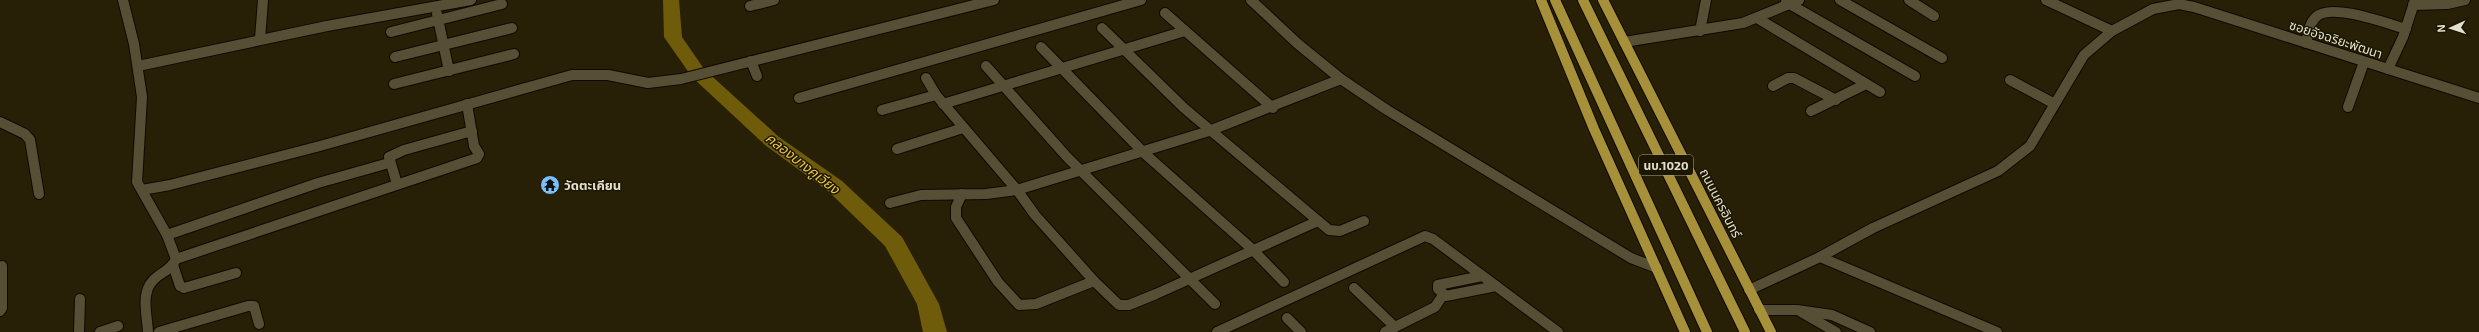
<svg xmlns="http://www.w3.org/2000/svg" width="2479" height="332" viewBox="0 0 2479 332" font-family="'Exo 2','Noto Sans Thai',sans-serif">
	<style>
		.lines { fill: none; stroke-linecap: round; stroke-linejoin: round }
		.river { fill: #6f5c0a; fill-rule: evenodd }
		.minor-casing { stroke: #100900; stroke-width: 12 }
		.major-casing { stroke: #100900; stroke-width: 12 }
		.minor { stroke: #564f35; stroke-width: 10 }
		.major { stroke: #a6903a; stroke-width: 10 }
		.labels { text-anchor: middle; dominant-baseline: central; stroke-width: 3; stroke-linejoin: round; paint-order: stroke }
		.shield { fill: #1d1701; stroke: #a8a493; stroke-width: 1 }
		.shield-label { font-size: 12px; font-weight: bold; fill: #e4e0d1 }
		.street-label { font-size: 13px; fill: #e4e0d1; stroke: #1d1701 }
		.poi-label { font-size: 13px; font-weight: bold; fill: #e4e0d1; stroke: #1d1701; text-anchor: start }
		.water-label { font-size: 14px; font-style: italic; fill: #eac846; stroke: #1d1701 }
	</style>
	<rect width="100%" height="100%" fill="#272007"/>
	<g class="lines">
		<polygon class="river" points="663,0 679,0 682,37 704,69 779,137 842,181 902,237 939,304 947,332 923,332 917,304 885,246 828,191 765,145 692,77 664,37"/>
		<g class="minor-casing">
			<g id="minor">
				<path d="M123,0L134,44L142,97L137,182L167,235L176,259C172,268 165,271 158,276C139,289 147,312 148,332"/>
				<polyline points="1251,0 1298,44 1341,79 1387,110 1631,258 1657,268"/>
				<polyline points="1840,0 1942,58"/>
				<polyline points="1909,0 1934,16"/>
				<polyline points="2046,0 2112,31"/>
				<polyline points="1786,2 1915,76"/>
				<polyline points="2413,5 2447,4 2465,0"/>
				<polyline points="750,6 774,0"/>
				<polyline points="1165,13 1273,108"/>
				<polyline points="437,14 449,71"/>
				<polyline points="1757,18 1880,92"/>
				<polyline points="1102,28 1184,108 1329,230 1340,231 1364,221"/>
				<polyline points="1700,31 1706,0"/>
				<polyline points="391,32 502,4"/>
				<polyline points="260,39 263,0"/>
				<polyline points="1624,42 1743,23 1799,0"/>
				<path d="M2306,43C2308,35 2309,23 2316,17C2331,2 2388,24 2406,29"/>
				<polyline points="1041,47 1144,153 1252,249 1284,282"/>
				<polyline points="395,57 512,28"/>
				<polyline points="751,61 757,76"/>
				<polyline points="138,66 327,26 471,0"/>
				<polyline points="986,66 1067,157 1215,304"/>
				<polyline points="2388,69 2403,37 2415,0"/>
				<polyline points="926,78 936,95 1017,190 1035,215 1094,281 1119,305 1129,305 1156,294 1318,221"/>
				<polyline points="2010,80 2053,103"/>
				<polyline points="394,84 514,54"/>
				<polyline points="1773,86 1788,78 1794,78 1836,100"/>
				<polyline points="799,98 1141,0"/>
				<polyline points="943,104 1185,31"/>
				<polyline points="2348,107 2364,62"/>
				<polyline points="882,110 936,95"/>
				<polyline points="1811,111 1866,84"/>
				<polyline points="0,122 25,134 30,140 39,194"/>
				<polyline points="897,149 963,128"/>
				<polyline points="397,184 389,157 404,150 472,131"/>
				<polyline points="142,190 170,185 320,146 572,75 608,75 648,83 681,79 994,0"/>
				<polyline points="962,194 956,207 956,218 998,282 1019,305 1036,304 1094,281"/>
				<polyline points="890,203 921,195 986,194 1017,190 1209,131 1341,79"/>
				<polyline points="167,235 318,183 389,163"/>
				<polyline points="1820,257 1997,332"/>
				<polyline points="176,259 477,158 479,154 474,146 467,104"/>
				<polyline points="173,265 180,286 184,288 236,273"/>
				<polyline points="1482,276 1438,285 1438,289 1446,296 1496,286"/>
				<polyline points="1354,288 1395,327"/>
				<polyline points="1749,290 1820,257 1873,228 1998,171 2030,146 2084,55 2112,31 2153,9 2179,4 2194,7 2479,98"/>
				<polyline points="1759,310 1797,310 1832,315 1870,332"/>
				<polyline points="0,311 2,308 2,266"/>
				<polyline points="1801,312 1836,332"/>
				<polyline points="1287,318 1301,332"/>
				<polyline points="79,332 80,299"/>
				<polyline points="100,332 118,326"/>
				<polyline points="159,332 248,306 254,306 259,324"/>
				<polyline points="1217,332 1425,236 1433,239 1558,332"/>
				<polyline points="1385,332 1435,307 1443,295"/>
			</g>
		</g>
		<g class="major-casing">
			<g id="major">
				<polyline points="1541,0 1594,129 1685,332"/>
				<polyline points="1555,0 1707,332"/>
				<polyline points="1583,0 1745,332"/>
				<polyline points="1603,0 1771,332"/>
			</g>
		</g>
		<use href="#minor" class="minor"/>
		<use href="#major" class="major"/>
	</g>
	<defs>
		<g id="temple-disc" transform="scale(1)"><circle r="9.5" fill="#79bff8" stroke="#1d1701"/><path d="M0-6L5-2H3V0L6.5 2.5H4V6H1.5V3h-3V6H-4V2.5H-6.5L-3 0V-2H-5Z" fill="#111"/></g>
	</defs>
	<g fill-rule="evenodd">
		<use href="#temple-disc" x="550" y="185"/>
	</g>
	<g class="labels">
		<rect class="shield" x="1639" y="155" width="54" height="20" rx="3"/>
		<g class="shield-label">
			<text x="1666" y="165">นบ.1020</text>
		</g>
		<g class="street-label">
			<text transform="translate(2336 39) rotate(18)">ซอยอัจฉริยะพัฒนา</text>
			<text transform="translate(1721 203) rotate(63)">ถนนนครอินทร์</text>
		</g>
		<g class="poi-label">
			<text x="564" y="185">วัดตะเคียน</text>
		</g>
		<g class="water-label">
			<text transform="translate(803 163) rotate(38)">คลองบางคูเวียง</text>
		</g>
	</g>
	<g transform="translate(2451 28) rotate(267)" stroke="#1d1701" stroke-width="3" paint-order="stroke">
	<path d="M0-3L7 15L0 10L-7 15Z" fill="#e4e0d1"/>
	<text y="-6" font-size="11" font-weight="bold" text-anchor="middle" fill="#e4e0d1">N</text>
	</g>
</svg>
